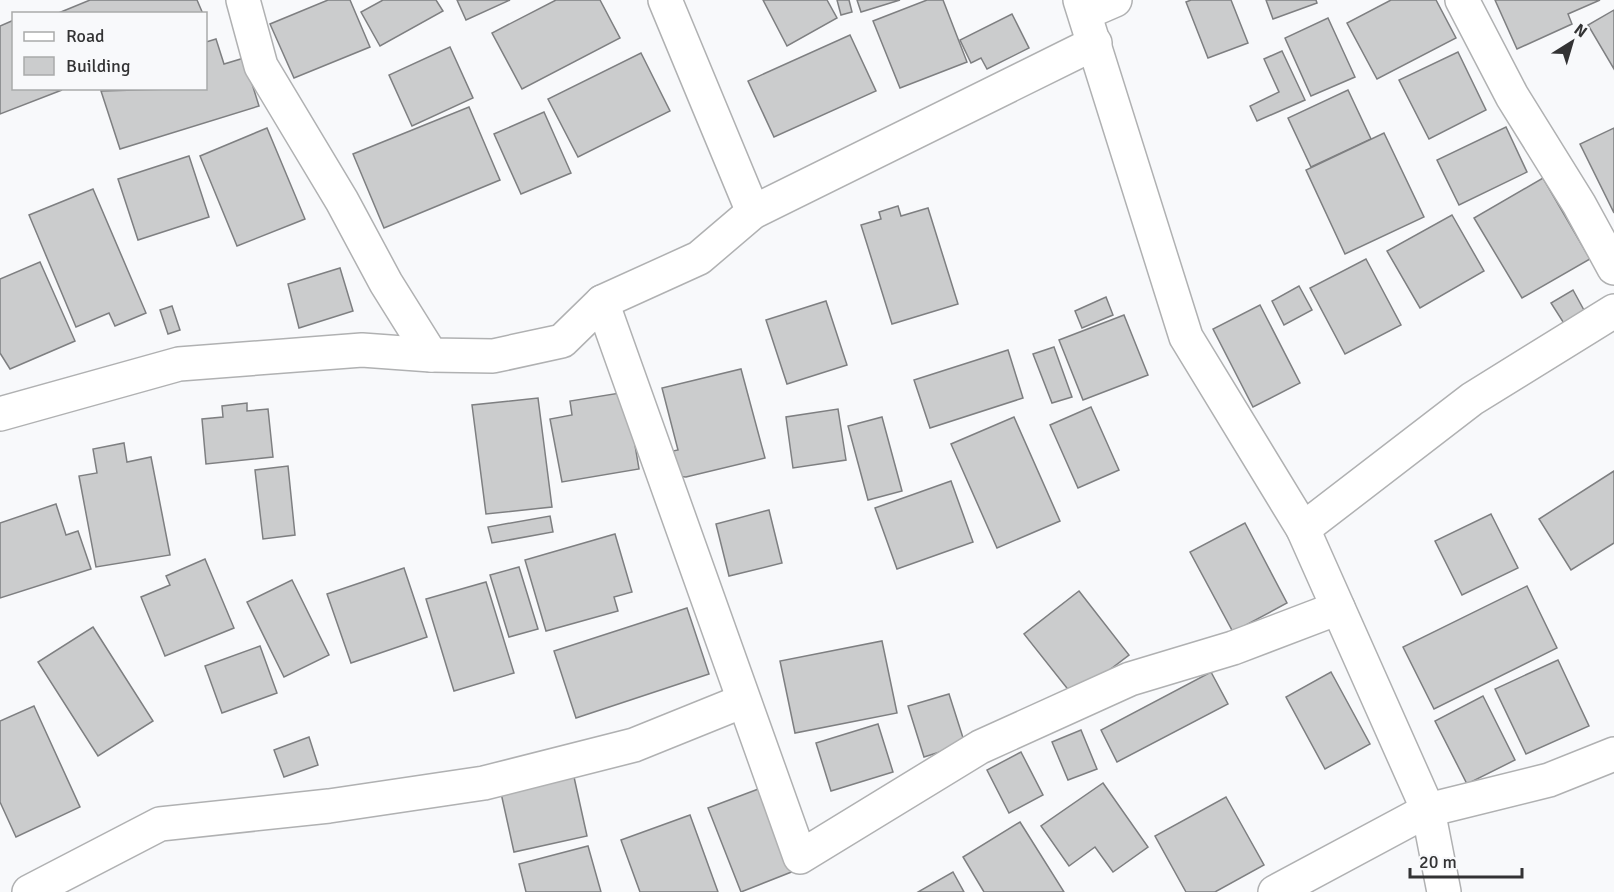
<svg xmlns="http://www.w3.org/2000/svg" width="1614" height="892" viewBox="0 0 1614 892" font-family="Signika,sans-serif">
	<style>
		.building { fill: #cbcccd; stroke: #7e7f81; stroke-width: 1.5 }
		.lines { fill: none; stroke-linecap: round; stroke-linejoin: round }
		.minor-casing { stroke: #b0b1b2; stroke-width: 36 }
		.minor { stroke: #fff; stroke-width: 33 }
	</style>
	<rect width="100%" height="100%" fill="#f8f9fb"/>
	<g class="building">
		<polygon points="90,0 197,0 203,14 56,14"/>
		<polygon points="328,0 350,0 370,47 294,78 270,24"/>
		<polygon points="383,0 436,0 443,11 380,46 361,12"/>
		<polygon points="457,0 510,0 466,20"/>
		<polygon points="556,0 600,0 620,38 522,89 492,33"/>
		<polygon points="763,0 827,0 837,18 787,46"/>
		<polygon points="837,0 849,0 852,12 841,15"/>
		<polygon points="857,0 900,0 861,12"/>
		<polygon points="927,0 943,0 967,62 900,88 873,21"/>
		<polygon points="1191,0 1231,0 1248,43 1208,58 1186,2"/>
		<polygon points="1266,0 1316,0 1317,3 1273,19"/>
		<polygon points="1391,0 1436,0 1456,38 1377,79 1347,23"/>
		<polygon points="1495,0 1600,0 1568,14 1572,24 1517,49"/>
		<polygon points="1614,10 1614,69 1588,25"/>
		<polygon points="1012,14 1029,48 987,69 981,58 971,63 960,40"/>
		<polygon points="1328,18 1355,77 1311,96 1285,38"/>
		<polygon points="14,20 14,88 62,90 0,114 0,26"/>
		<polygon points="850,35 876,91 774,137 748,81"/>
		<polygon points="216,39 224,64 244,58 259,106 120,149 101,91 206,88 206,42"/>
		<polygon points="450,47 473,98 412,126 389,75"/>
		<polygon points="1282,51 1305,100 1257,121 1250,106 1279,92 1264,59"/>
		<polygon points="1458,52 1486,110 1429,139 1399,80"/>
		<polygon points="641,53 670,111 578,157 548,99"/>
		<polygon points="1348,90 1371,139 1311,167 1288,118"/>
		<polygon points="469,107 500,180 384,228 353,154"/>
		<polygon points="544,112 571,173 521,194 494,134"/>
		<polygon points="1506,127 1527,172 1459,205 1437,160"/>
		<polygon points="267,128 305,219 237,246 200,156"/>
		<polygon points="1614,128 1614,213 1580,144"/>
		<polygon points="1384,133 1424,217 1345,254 1306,170"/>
		<polygon points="189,156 209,217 138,240 118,179"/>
		<polygon points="1543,178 1590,259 1522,298 1474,218"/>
		<polygon points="93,189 146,313 115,326 109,313 76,327 29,215"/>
		<polygon points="898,206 901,216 928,208 958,304 892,324 861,225 881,219 879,212"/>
		<polygon points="1452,215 1484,271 1420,308 1387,251"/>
		<polygon points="1366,259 1401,325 1345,354 1310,288"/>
		<polygon points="40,262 75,341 10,369 0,353 0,279"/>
		<polygon points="340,268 353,311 299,328 288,284"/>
		<polygon points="1299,286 1312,310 1284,325 1272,301"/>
		<polygon points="1573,290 1585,312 1565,325 1551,303"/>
		<polygon points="1106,297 1113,315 1082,328 1075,311"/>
		<polygon points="826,301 847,365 787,384 766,320"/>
		<polygon points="1260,305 1300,383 1253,407 1213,329"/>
		<polygon points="172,306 180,330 168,334 160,310"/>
		<polygon points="1124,315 1148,375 1083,400 1059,340"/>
		<polygon points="1054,347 1072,397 1052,403 1033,354"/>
		<polygon points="1008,350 1023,398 930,428 914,380"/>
		<polygon points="741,369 765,458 686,477 675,476 668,452 678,450 662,388"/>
		<polygon points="626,392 639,469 562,482 550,419 572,415 570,401"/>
		<polygon points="538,398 552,507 486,514 472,405"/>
		<polygon points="247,403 247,411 268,409 273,457 206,464 202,419 223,417 222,406"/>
		<polygon points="1091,407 1119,470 1078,488 1050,425"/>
		<polygon points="838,409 846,460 793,468 786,417"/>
		<polygon points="882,417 902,491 868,500 848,426"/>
		<polygon points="1014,417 1060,521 997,548 951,444"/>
		<polygon points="124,443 127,462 151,457 170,555 96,567 79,476 97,473 93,449"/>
		<polygon points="288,466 295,535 263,539 255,470"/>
		<polygon points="1614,471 1614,543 1571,570 1539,519"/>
		<polygon points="951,481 973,542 897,569 875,508"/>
		<polygon points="56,504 66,535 78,531 91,569 0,598 0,523"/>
		<polygon points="769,510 782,563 729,576 716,524"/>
		<polygon points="1491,514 1518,568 1462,595 1435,541"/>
		<polygon points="550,516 553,532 492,543 488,527"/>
		<polygon points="1245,523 1287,603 1233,632 1190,552"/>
		<polygon points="615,534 632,592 614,597 618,611 546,631 525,560"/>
		<polygon points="205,559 234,628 165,656 141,597 170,585 166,576"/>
		<polygon points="519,567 538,629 509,637 490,575"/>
		<polygon points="404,568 427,637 351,663 327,594"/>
		<polygon points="292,580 329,655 284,677 247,602"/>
		<polygon points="486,582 514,673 454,691 426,599"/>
		<polygon points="1527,586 1557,648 1434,709 1403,647"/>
		<polygon points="1079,591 1129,655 1074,697 1024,634"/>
		<polygon points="687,608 709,674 576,718 554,651"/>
		<polygon points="93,627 153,721 98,756 38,662"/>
		<polygon points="882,641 897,713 795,733 780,661"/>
		<polygon points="260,646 277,693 222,713 205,666"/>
		<polygon points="1558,660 1589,726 1526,754 1495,689"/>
		<polygon points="1211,672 1228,704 1117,762 1101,730"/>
		<polygon points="1331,672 1370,744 1325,769 1286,697"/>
		<polygon points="949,694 965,744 924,757 908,706"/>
		<polygon points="1483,696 1515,760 1467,784 1435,721"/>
		<polygon points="34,706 80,807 16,837 0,802 0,721"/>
		<polygon points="878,724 893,772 831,791 816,743"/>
		<polygon points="1081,730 1097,769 1068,780 1052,742"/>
		<polygon points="309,737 318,765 284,777 274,750"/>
		<polygon points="1021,752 1043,795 1009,813 987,770"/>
		<polygon points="574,777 587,836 514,852 501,793"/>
		<polygon points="1103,783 1148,847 1113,872 1095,847 1069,866 1041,826"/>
		<polygon points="761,788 794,871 741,892 708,808"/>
		<polygon points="1226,797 1264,865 1215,892 1186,892 1155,836"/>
		<polygon points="690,815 718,892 640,892 621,840"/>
		<polygon points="1020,822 1064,892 984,892 963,857"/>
		<polygon points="588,846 601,892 526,892 519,864"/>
		<polygon points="953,872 964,892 918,892"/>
	</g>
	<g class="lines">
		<g class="minor-casing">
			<g id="minor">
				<polyline points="243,0 261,66 342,201 386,283 431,355"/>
				<polyline points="665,0 753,212"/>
				<polyline points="1080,0 1186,337 1303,529 1428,810 1444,892"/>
				<polyline points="1462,0 1512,96 1579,204 1614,268"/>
				<polyline points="1085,13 1115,0"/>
				<polyline points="602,302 800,857 980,747 1130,679 1233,648 1338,608"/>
				<polyline points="0,414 179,364 362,350 431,355 493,356 562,341 602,302 699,258 753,212 1095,43"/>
				<polyline points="1303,529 1472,399 1614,311"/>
				<polyline points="29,892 160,824 329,806 484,783 634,745 743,701"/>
				<polyline points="1275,892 1428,810 1549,780 1614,754"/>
			</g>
		</g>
		<use href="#minor" class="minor"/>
	</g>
	<rect x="12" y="12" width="195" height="78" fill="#f8f9fb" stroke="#a9aaab" stroke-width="1.5"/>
	<rect x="24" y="32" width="30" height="9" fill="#ffffff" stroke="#a9aaab" stroke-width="1.5"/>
	<text x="66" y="42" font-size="18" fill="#333334">Road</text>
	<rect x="24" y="57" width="30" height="18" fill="#cbcccd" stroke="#a9aaab" stroke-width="1.5"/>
	<text x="66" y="72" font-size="18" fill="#333334">Building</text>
	<g transform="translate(1572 42) rotate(37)" stroke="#f8f9fb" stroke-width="4.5" paint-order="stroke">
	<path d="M0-4.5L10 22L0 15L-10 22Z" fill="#333334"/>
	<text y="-9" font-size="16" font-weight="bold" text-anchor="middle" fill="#333334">N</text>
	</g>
	<path d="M1410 868v9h112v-9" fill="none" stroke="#333334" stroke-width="3"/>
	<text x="1419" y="868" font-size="18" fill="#333334" stroke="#f8f9fb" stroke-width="4.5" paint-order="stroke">20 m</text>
</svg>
